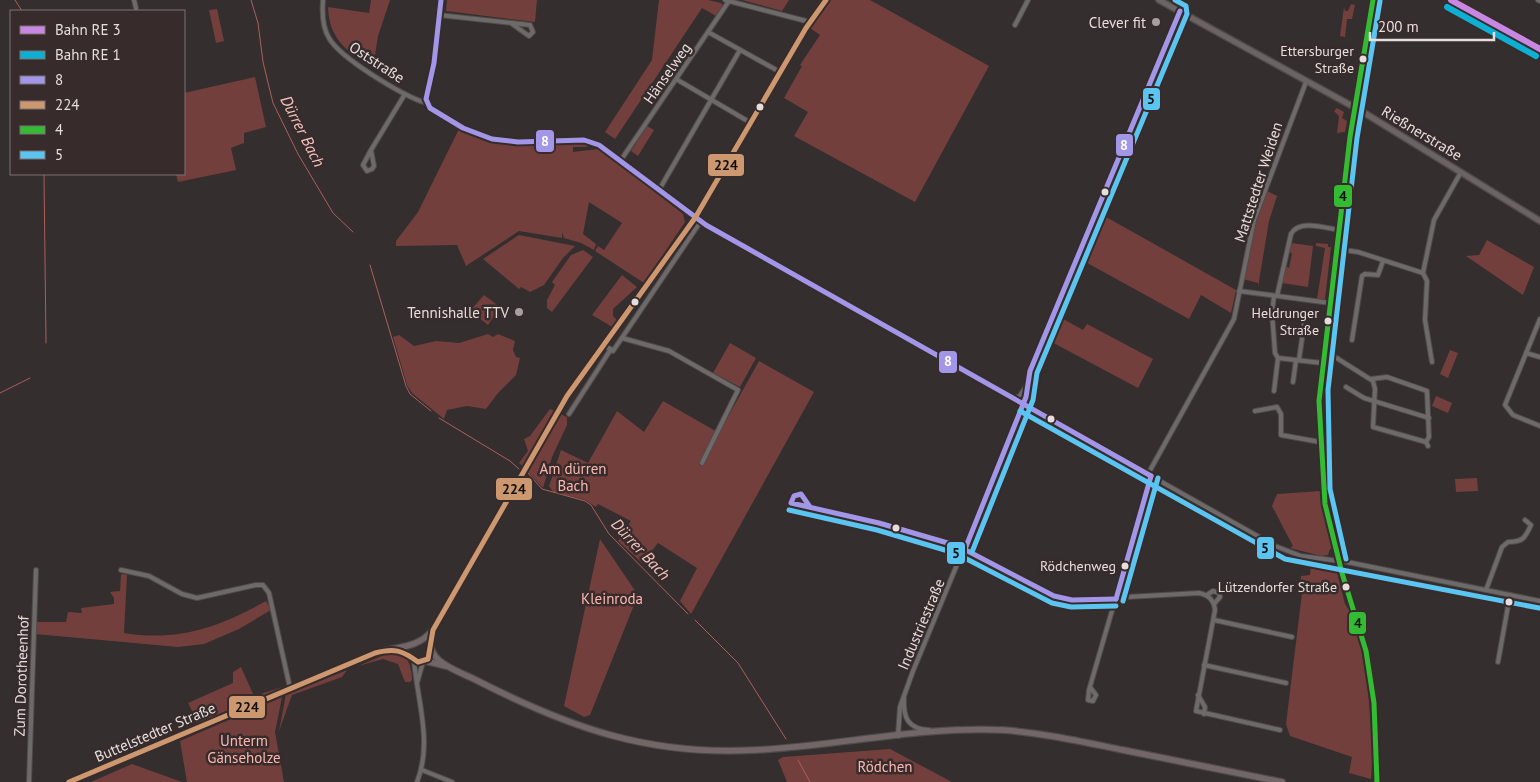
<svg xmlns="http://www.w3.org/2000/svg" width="1540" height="782" viewBox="0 0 1540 782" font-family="'PT Sans',sans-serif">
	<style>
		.green { fill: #723f3c }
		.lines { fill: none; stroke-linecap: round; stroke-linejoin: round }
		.stream { stroke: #ab5f5b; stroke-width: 1 }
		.street-casing { stroke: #504b4b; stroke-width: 6 }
		.secondary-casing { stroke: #504b4b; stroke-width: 8 }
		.primary-casing { stroke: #504b4b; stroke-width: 8 }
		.street { stroke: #6e6a6a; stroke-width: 4 }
		.secondary { stroke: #6b6463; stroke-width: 5 }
		.primary { stroke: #726766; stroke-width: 5.5 }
		.bus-1-casing { stroke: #372c2b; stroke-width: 9 }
		.bus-2-casing { stroke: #372c2b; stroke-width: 9 }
		.bus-3-casing { stroke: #372c2b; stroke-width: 9 }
		.bus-4-casing { stroke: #372c2b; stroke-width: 9 }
		.bus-1 { stroke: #a196e8; stroke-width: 5 }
		.bus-2 { stroke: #cd976f; stroke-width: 5 }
		.bus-3 { stroke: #3b3; stroke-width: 5 }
		.bus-4 { stroke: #5bc5f2; stroke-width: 5 }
		.rail-1-casing { stroke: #372c2b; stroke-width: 10 }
		.rail-2-casing { stroke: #372c2b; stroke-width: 10 }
		.rail-1 { stroke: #c787e3; stroke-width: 6 }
		.rail-2 { stroke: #0dafd3; stroke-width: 6 }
		.poi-dot { fill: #a7a0a0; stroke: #372c2b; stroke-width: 2 }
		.bus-dot { fill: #e5dedd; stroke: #372c2b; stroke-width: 2 }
		.labels { text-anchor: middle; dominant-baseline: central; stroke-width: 5; stroke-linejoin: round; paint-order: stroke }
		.bus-label { font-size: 14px; fill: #e5dedd; stroke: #372c2b; text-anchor: end }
		.poi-label { font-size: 15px; fill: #e5dedd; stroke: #372c2b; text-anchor: end }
		.street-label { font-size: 15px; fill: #e5dedd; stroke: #372c2b }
		.park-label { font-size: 15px; fill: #fdb7b1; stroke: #372c2b }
		.water-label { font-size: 16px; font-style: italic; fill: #f4c4c0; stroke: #372c2b }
		.line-badge { stroke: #372c2b; stroke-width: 2 }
		.badge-label { font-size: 14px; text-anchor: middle; font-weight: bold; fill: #fff }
		.pale-badge-label { font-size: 14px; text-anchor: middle; font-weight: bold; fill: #111 }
	</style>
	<rect width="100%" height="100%" fill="#342e2e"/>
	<g class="green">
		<path d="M371,0H390L378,36L373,68C348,52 329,40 328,7L369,13Z"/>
		<polygon points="447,0 537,0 535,22 446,11"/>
		<polygon points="659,0 708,0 721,3 723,6 716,16 702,8 615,139 605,132 652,60"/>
		<polygon points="742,0 789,0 782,11"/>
		<polygon points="831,0 870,0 989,66 915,202 794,136 808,112 784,98 802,66 800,65 820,35 810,28"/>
		<polygon points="1351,4 1355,5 1352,19 1347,19 1345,37 1340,36 1344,7 1345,11 1348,11"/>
		<polygon points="217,9 224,41 216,43 209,10"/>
		<polygon points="255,77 266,127 244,133 244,143 231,148 236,170 178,182 176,174 184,174 184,93"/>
		<polygon points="1337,108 1344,112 1342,118 1347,121 1345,132 1337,133 1339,116 1334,111"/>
		<polygon points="647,126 654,130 638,156 631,151"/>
		<path d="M459,129C503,153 542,136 587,144V147H573V152L598,149L605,152L683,214L685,222L644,283L595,251L598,246L604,250L622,223L589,202L583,234L596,244L594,250L581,243L564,238L562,232V238L519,231L466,266L457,245L396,246V241L418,212Z"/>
		<polygon points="1267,191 1277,196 1269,221 1258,287 1258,283 1243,279 1256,222"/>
		<polygon points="1099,213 1236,290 1231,313 1201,295 1189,319 1080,259"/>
		<polygon points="519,235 575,246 563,258 544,285 530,292 521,287 519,289 483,259"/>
		<polygon points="1487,240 1534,267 1523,295 1466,256 1479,255"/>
		<polygon points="1291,243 1313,246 1308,287 1282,283 1285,266 1289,268 1292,254 1289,251"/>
		<polygon points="1316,243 1328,244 1328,247 1331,247 1325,299 1317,299 1325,248 1316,246"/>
		<polygon points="583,250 593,257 552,312 547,308 547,300 555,285 552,282 571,255"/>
		<polygon points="622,275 637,287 613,309 613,316 618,321 614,328 592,315"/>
		<polygon points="484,295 500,307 488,325 470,311"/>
		<polygon points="1056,315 1083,330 1087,324 1153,359 1138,388 1046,339"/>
		<polygon points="488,334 493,337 498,334 515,341 513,350 516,357 520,358 516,375 498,393 486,409 467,406 447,410 444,419 412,393 407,385 393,337 399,335 414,346 436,341 459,343"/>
		<polygon points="730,343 756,358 740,387 713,373"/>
		<polygon points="1450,350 1458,353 1448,378 1440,374"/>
		<polygon points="759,361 814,392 691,614 680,601 697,568 658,543 642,563 618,541 631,521 598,504 596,507 585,500 553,492 549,486 561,450 588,463 617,411 644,432 663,401 719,433"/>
		<polygon points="1436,396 1452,403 1448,413 1432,406"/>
		<polygon points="550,409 555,411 523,466 519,463 528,451 524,439 530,436"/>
		<polygon points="560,414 567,417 567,425 552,457 543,488 527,471"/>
		<polygon points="1477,478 1478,491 1456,492 1455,479"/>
		<polygon points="1321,491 1333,548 1330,549 1328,555 1321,556 1290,548 1293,546 1272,506 1277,494"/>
		<polygon points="600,539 638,595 590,715 584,717 564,706"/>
		<polygon points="1311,563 1331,566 1336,569 1345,604 1350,611 1360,643 1368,690 1373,751 1371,779 1349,773 1352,757 1290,736 1286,724 1303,585 1300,585 1301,576 1310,575"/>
		<path d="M123,574L127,575L124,633C178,642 220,627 266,601L271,610L239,629L204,644L178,647L35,634L36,622H66L68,612L82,613L81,608L114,604V598L110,592L120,591L121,575Z"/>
		<path d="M396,654L405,656C410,663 412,672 412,680L410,682H405L398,664L383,659L358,666L384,655Z"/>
		<polygon points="241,667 254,696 286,686 285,687 199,724 188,703 233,683 233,672"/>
		<polygon points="347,670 342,677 292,695 279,731 286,694"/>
		<polygon points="282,697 275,732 284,782 187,782 180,741"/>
		<polygon points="890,749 952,782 787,782 778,760 783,757"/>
		<polygon points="132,764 182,782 91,782"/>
	</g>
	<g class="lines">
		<g class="stream">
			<polyline points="15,0 22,11"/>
			<polyline points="251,0 258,23 263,62 273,103 298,154 333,213 353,232"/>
			<polyline points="44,174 46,343"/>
			<polyline points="370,265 406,386 410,394 431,411"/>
			<polyline points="0,393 30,378"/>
			<polyline points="439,418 510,461 519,469"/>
			<polyline points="528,473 542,489 585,501 591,505 609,534 688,614"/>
			<polyline points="517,495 525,483"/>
			<polyline points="695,620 738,663 786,739"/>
			<polyline points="798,760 810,782"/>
		</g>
		<g class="street-casing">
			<g id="street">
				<polyline points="134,0 136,8"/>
				<path d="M323,0C322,13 322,27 329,38C340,58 403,96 426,103"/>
				<polyline points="441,0 434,63 426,103 430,108 463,128 484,137 518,142 584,140 599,145 706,225 1275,546 1301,556 1347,562 1540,601"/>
				<polyline points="725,0 810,22"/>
				<polyline points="1538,0 1540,1"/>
				<polyline points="439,15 530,25 533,32 529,36 511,23"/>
				<polyline points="1015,25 1028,0"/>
				<polyline points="708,32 780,72"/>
				<polyline points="676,79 751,123"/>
				<polyline points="371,150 363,165 367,171 372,169 374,166 371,150 405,94"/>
				<polyline points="623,157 729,1"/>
				<polyline points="659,190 740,50"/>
				<polyline points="1337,249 1358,252 1423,273"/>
				<polyline points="1239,291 1330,303"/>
				<path d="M1277,296L1291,234C1299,219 1325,228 1339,230"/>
				<polyline points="1540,319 1505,405 1513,415 1540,426"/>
				<polyline points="622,338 669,351 738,390 702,463"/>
				<polyline points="1352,340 1362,276 1365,274 1378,275 1383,261"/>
				<polyline points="604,345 613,351 701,221"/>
				<polyline points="1324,350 1373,381 1375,389 1373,427 1426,442 1428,446"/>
				<polyline points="1526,353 1540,357"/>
				<polyline points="1278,358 1322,363"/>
				<polyline points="1299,360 1305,317"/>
				<polyline points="1432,362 1425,320 1427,281 1423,273 1434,220 1461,172"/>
				<polyline points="1371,379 1387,377 1427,391 1429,437 1426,442"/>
				<polyline points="1293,382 1296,360"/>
				<polyline points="1346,387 1364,398 1429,418"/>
				<polyline points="1274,391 1278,358 1275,353 1272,313 1274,296"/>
				<polyline points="1014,398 1020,396 1026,386"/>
				<polyline points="1255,411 1277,407 1281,414 1281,435 1320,442"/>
				<polyline points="569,414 611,349"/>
				<polyline points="1148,474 1234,319 1254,220 1306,82"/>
				<path d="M810,507L801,494L794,496L791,503L936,538L965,549L1040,590L1054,596L1072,600L1199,593C1209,595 1214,600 1215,610L1196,711L1280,730"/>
				<polyline points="121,570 149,576 182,594 197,598 256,585 263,585 269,593 290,688"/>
				<path d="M1486,590L1502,547L1508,542C1523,542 1525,538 1531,525L1525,520"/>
				<polyline points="1207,595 1213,591 1219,593 1220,597 1214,604"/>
				<polyline points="1214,620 1292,637"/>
				<path d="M414,660C417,700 433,742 417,782"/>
				<polyline points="1498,662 1510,595"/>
				<polyline points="1204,665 1286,683"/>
				<polyline points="417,683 423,662"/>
				<polyline points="1090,687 1096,695 1093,701 1088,700 1089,690 1151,476"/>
				<polyline points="1198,695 1205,707 1204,714"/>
				<path d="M904,698C903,718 908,729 929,730"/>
				<polyline points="898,736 900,707 913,671 1021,410 1026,397 1030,371 1180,11"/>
				<polyline points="422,770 452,782"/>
				<polyline points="29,782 36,570"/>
			</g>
		</g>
		<g class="secondary-casing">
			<g id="secondary">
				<polyline points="1159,0 1363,112 1540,221"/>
				<polyline points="1373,0 1350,137 1319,401 1325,504 1342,573 1366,651 1374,703 1377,782"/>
			</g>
		</g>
		<g class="primary-casing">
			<g id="primary">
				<path d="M432,635C423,661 456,670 476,680C570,728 649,756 756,750C838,746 921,726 1003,730C1044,733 1083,742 1123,750C1176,761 1229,771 1282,782"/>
				<path d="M395,650C410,652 410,660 421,662L428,659L431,653"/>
				<polyline points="426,661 446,666"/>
				<path d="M69,782L375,653C398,646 417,649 433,630L567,396L695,218L806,28L826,0"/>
			</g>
		</g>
		<use href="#street" class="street"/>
		<use href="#secondary" class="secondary"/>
		<use href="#primary" class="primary"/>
		<g class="bus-1-casing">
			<g id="bus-1">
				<polyline points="441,0 434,63 426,99 430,108 463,128 492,139 518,142 584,140 599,145 706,225 1151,476"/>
				<polyline points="810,507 801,494 794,496 791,503 879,523 958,546 1054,596 1072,600 1116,599"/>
				<polyline points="965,549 1026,397 1030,371 1180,11"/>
				<polyline points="1116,599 1151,476"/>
			</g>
		</g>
		<g class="bus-2-casing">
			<path id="bus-2" d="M69,782L375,653C394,648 402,650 418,662L428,659L433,630L567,396L695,218L806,28L826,0"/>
		</g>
		<g class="bus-3-casing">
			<polyline id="bus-3" points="1373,0 1350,137 1319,401 1325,504 1342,573 1366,651 1374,703 1377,782"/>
		</g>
		<g class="bus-4-casing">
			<g id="bus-4">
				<polyline points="1020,411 1285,559 1539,608"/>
				<polyline points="789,510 877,530 955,553 1052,603 1071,607 1116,606"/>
				<polyline points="972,552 1033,400 1037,373 1187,14 1186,6 1175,0"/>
				<polyline points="1346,559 1330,489 1328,390 1357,138 1380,1"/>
				<polyline points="1123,601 1158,478"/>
			</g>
		</g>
		<use href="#bus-1" class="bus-1"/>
		<use href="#bus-2" class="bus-2"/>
		<use href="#bus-3" class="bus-3"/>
		<use href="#bus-4" class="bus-4"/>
		<g class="rail-1-casing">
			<polyline id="rail-1" points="1451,0 1540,49"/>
		</g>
		<g class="rail-2-casing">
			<polyline id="rail-2" points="1447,7 1536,56"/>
		</g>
		<use href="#rail-1" class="rail-1"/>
		<use href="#rail-2" class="rail-2"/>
	</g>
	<g class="poi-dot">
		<circle cx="1156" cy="22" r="5"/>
		<circle cx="519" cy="312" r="5"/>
	</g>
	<g class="bus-dot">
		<circle cx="1363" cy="59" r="4.5"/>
		<circle cx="760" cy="107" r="4.5"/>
		<circle cx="1105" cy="192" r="4.5"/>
		<circle cx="635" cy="302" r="4.5"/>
		<circle cx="1328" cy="321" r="4.5"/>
		<circle cx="1051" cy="419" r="4.5"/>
		<circle cx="896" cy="528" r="4.5"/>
		<circle cx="1125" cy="566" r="4.5"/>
		<circle cx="1346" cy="587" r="4.5"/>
		<circle cx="1509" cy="602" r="4.5"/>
	</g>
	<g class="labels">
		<g class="bus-label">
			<text x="1354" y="51">Ettersburger<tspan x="1354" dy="17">Straße</tspan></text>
			<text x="1319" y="313">Heldrunger<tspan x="1319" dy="17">Straße</tspan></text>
			<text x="1116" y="566">Rödchenweg</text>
			<text x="1337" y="587">Lützendorfer Straße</text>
		</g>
		<g class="poi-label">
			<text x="1146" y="22">Clever fit</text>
			<text x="509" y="312">Tennishalle TTV</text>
		</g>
		<g class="street-label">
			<text transform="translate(377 62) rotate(33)">Oststraße</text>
			<text transform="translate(667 73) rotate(-55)">Hänselweg</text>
			<text transform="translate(1422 133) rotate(31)">Rießnerstraße</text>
			<text transform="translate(1258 182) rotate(-72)">Mattstedter Weiden</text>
			<text transform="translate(921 624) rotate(-67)">Industriestraße</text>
			<text transform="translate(21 676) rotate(-88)">Zum Dorotheenhof</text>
			<text transform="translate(155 732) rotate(-23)">Buttelstedter Straße</text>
		</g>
		<g class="park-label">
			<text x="573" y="468">Am dürren<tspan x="573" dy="17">Bach</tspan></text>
			<text x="612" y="598">Kleinroda</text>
			<text x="244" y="740">Unterm<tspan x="244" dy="17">Gänseholze</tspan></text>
			<text x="885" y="766">Rödchen</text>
		</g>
		<g class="water-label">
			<text transform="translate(303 131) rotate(63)">Dürrer Bach</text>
			<text transform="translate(641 549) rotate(47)">Dürrer Bach</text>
		</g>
	</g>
	<g class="line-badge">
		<rect x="1142" y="87" width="19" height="24" rx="5" fill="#5bc5f2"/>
		<rect x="535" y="129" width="20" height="24" rx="5" fill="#a196e8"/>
		<rect x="1115" y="133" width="19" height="24" rx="5" fill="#a196e8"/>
		<rect x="707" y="153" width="38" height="24" rx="5" fill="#cd976f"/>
		<rect x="1333" y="184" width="20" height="24" rx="5" fill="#3b3"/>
		<rect x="938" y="350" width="20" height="24" rx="5" fill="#a196e8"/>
		<rect x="495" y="477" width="38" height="24" rx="5" fill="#cd976f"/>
		<rect x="1256" y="536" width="19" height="24" rx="5" fill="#5bc5f2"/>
		<rect x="946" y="541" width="20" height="24" rx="5" fill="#5bc5f2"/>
		<rect x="1348" y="611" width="19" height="24" rx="5" fill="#3b3"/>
		<rect x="228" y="695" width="38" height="24" rx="5" fill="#cd976f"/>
	</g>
	<g class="badge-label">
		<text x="545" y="146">8</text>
		<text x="1124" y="150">8</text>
		<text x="948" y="366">8</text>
	</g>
	<g class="pale-badge-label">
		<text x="1151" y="104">5</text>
		<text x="726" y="170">224</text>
		<text x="1343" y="201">4</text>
		<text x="514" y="494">224</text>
		<text x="1265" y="553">5</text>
		<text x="956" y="558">5</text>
		<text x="1358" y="628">4</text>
		<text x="247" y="712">224</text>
	</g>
	<rect x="10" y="10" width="175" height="165" fill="#372c2b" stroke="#7d7372"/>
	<rect x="20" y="26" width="25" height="8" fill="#c787e3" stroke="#7d7372"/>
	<text x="55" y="35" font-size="15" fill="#e5dedd">Bahn RE 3</text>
	<rect x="20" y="51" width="25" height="8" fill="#0dafd3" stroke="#7d7372"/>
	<text x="55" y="60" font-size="15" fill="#e5dedd">Bahn RE 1</text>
	<rect x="20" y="76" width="25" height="8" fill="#a196e8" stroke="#7d7372"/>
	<text x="55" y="85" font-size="15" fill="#e5dedd">8</text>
	<rect x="20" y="101" width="25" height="8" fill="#cd976f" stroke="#7d7372"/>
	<text x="55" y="110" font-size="15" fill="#e5dedd">224</text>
	<rect x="20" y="126" width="25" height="8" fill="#33bb33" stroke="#7d7372"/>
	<text x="55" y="135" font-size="15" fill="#e5dedd">4</text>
	<rect x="20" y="151" width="25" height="8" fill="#5bc5f2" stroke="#7d7372"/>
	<text x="55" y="160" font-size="15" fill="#e5dedd">5</text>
	<path d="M1370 32v8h124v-8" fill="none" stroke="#e5dedd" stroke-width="2.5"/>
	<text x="1378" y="32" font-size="15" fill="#e5dedd" stroke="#372c2b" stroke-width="4" paint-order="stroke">200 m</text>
</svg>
